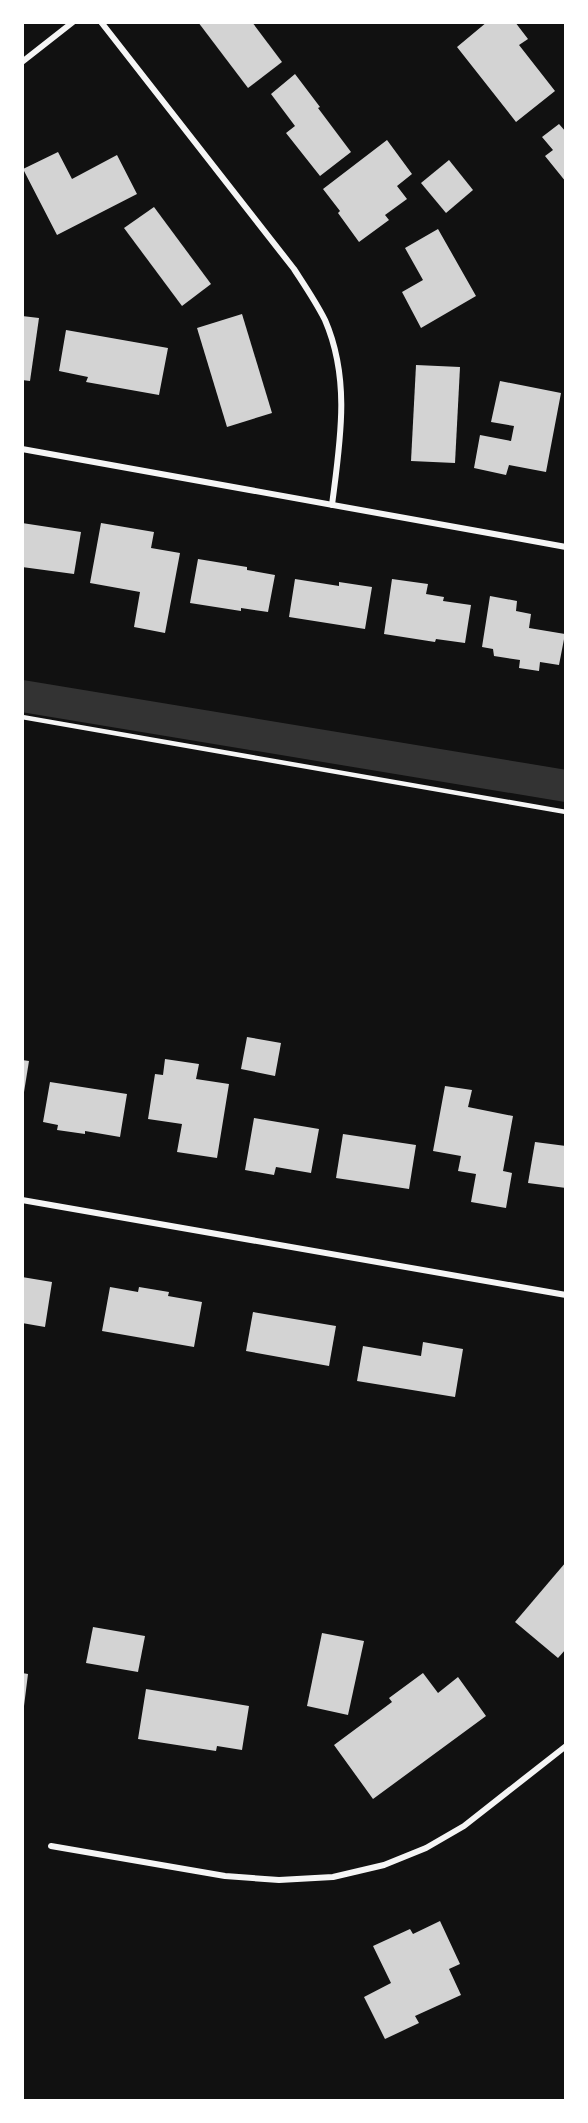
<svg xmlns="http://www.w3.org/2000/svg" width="588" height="2123" viewBox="0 0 588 2123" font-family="'Fira Sans',sans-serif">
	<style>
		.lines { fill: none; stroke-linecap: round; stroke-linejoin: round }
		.canal { stroke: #333; stroke-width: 32 }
		.building { fill: #d3d3d3 }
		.service { stroke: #f5f5f5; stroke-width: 4.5 }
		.minor { stroke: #f5f5f5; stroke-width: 6 }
	</style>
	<rect width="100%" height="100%" fill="#111"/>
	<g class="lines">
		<polyline class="canal" points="22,696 566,786"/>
	</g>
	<g class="building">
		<polygon points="198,22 252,22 282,62 248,88"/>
		<polygon points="487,22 515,22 528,39 519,45 555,91 516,122 457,47"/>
		<polygon points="295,74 320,107 318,108 351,152 320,176 286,133 295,126 271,94"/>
		<polygon points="559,124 566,132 566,182 545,156 553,150 542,137"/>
		<polygon points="387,140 412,174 397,186 407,199 385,215 389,220 359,242 338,213 340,211 323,189"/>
		<polygon points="58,152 72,179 117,155 137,194 57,235 23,169"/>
		<polygon points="449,160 473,190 446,213 421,183"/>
		<polygon points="154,207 211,284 182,306 124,228"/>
		<polygon points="438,229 476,296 421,328 402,292 423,280 405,248"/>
		<polygon points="242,314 272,413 227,427 197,328"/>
		<polygon points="22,316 39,318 30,381 22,380"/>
		<polygon points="66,330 168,348 159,395 86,382 88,377 59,371"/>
		<polygon points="416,365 460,367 455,463 411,461"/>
		<polygon points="500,381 561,393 546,472 509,465 506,475 474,468 480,435 511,441 514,426 491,422"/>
		<polygon points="22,523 81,532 74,574 22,567"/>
		<polygon points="101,523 154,532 151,548 180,553 165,633 134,627 140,592 90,583"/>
		<polygon points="198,559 247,567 247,570 275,575 268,612 241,608 241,611 190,603"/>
		<polygon points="295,579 339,586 339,582 372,587 365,629 289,617"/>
		<polygon points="392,579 428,584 426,594 444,597 443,601 471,605 465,643 436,639 435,642 384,634"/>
		<polygon points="490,596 517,601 516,611 531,614 529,628 565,634 559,665 540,662 539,671 519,668 520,660 494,656 493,649 482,647"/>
		<polygon points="247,1037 281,1043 275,1076 241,1069"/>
		<polygon points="165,1059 199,1064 196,1079 229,1084 217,1158 177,1152 182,1124 148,1119 155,1074 163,1075"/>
		<polygon points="22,1060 29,1061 24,1092 22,1091"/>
		<polygon points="50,1082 127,1094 120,1137 85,1131 85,1134 57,1130 58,1125 43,1122"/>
		<polygon points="445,1086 472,1090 468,1107 513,1116 503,1171 512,1173 506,1208 471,1202 476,1174 458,1171 461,1156 433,1151"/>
		<polygon points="254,1118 319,1129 311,1173 276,1167 274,1175 245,1170"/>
		<polygon points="343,1134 416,1145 409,1189 336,1178"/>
		<polygon points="535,1142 566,1146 566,1188 528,1183"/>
		<polygon points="22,1277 52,1282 45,1327 22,1323"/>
		<polygon points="110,1287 138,1292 139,1287 169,1292 168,1296 202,1302 194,1347 102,1331"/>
		<polygon points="253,1312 336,1326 329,1366 246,1351"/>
		<polygon points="423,1342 463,1349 455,1397 357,1381 363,1346 421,1356"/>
		<polygon points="566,1562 566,1649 558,1658 515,1622"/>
		<polygon points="93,1627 145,1636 138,1672 86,1663"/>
		<polygon points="322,1633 364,1641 348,1715 307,1706"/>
		<polygon points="22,1673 28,1674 24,1706 22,1706"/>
		<polygon points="423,1673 438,1693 458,1677 486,1716 373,1799 334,1745 392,1702 389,1698"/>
		<polygon points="146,1689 249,1706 242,1750 217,1746 216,1751 138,1739"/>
		<polygon points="440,1921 460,1964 449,1969 461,1995 415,2016 419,2023 385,2039 364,1997 391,1983 373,1946 410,1929 413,1934"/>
	</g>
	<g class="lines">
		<polyline class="service" points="22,717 566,812"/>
		<g class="minor">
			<path d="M101,22L294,269C305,286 316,302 325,320C351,380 340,442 332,505"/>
			<polyline points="22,62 73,22"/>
			<polyline points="22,449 566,547"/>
			<polyline points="22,1200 566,1295"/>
			<polyline points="51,1846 225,1876 279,1880 333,1877 384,1865 426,1848 464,1826 566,1746"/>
		</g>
	</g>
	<rect width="588" height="2123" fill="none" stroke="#ffffff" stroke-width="48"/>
</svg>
